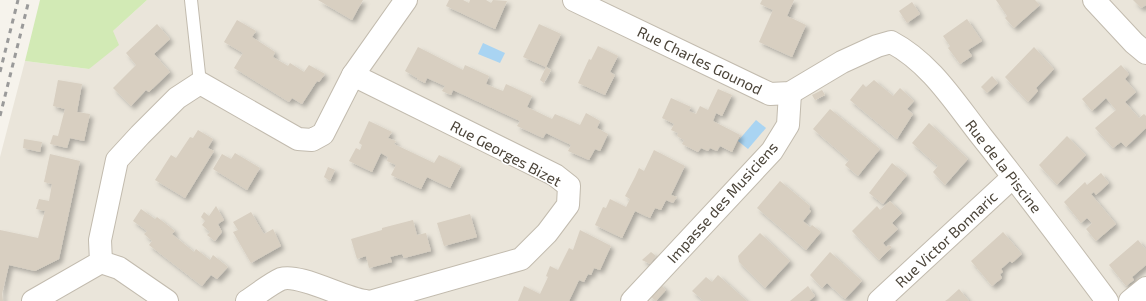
<svg xmlns="http://www.w3.org/2000/svg" width="1146" height="301" viewBox="0 0 1146 301" font-family="'Exo 2',sans-serif">
	<style>
		.residential { fill: #eae5da }
		.green { fill: #d2eab5 }
		.water { fill: #a9d4f2 }
		.building { fill: #d8cfc1; filter: url(#shadow) }
		.lines { fill: none; stroke-linecap: round; stroke-linejoin: round }
		.lane-casing { stroke: #c2bbae; stroke-width: 14 }
		.street-casing { stroke: #c2bbae; stroke-width: 24 }
		.lane { stroke: #fff; stroke-width: 12 }
		.street { stroke: #fff; stroke-width: 22 }
		.rail { stroke: #9a9a9a; stroke-width: 3; stroke-dasharray: 5 5; stroke-linecap: butt }
		.labels { text-anchor: middle; dominant-baseline: central; stroke-width: 3; stroke-linejoin: round; paint-order: stroke }
		.street-label { font-size: 15px; fill: #4b4439; stroke: #fff }
	</style>
	<defs>
		<filter id="shadow"><feDropShadow dx="3.5" dy="3.5" stdDeviation="2" flood-color="#0004"/></filter>
	</defs>
	<rect width="100%" height="100%" fill="#f6f3ec"/>
	<polygon class="residential" points="147,0 1146,0 1146,301 0,301 0,157 25,61 89,69 113,31"/>
	<polygon class="green" points="40,0 147,0 113,31 119,45 89,69 25,61"/>
	<g class="water">
		<polygon points="483,43 505,53 500,63 478,54"/>
		<polygon points="756,120 766,128 748,149 738,141"/>
	</g>
	<g class="building">
		<polygon points="318,0 363,0 352,20"/>
		<polygon points="449,0 463,0 469,3 470,0 486,0 491,3 493,0 507,1 495,29 446,6"/>
		<polygon points="762,0 794,0 787,16 806,25 792,57 759,42 773,10 760,4"/>
		<polygon points="996,0 1035,0 1040,5 1014,28 1005,18 1007,16"/>
		<polygon points="1133,0 1146,0 1146,5 1141,8"/>
		<polygon points="912,2 920,14 907,23 899,11"/>
		<polygon points="967,19 982,41 968,50 972,56 960,64 948,48 950,46 943,36"/>
		<polygon points="237,20 256,31 252,37 275,52 273,57 288,66 290,63 304,72 309,65 325,74 319,82 317,81 302,104 292,98 289,102 234,68 243,53 224,42"/>
		<polygon points="157,24 170,39 154,54 170,72 149,92 146,90 131,106 113,88 136,65 126,53"/>
		<polygon points="539,24 561,34 546,67 523,57"/>
		<polygon points="598,46 618,56 610,72 615,75 605,95 578,83 589,59 591,60"/>
		<polygon points="418,47 463,70 465,65 489,76 486,84 495,88 503,91 506,84 532,96 527,107 552,119 555,114 580,125 586,113 600,121 597,128 608,134 600,151 595,149 589,160 568,151 571,145 546,133 543,138 517,126 520,121 453,90 451,95 442,91 445,86 427,78 425,83 417,79 417,78 405,71"/>
		<polygon points="1034,47 1054,69 1036,88 1038,91 1028,102 1005,77"/>
		<polygon points="1121,65 1129,74 1125,79 1136,92 1125,102 1139,118 1144,114 1146,116 1146,128 1126,147 1121,142 1113,148 1095,128 1116,110 1106,98 1092,111 1082,99"/>
		<polygon points="546,67 551,70 544,83 540,80"/>
		<polygon points="992,76 998,83 987,93 981,87"/>
		<polygon points="58,80 82,84 77,112 90,114 84,141 70,138 67,148 50,144 53,135 58,136 65,109 53,106"/>
		<polygon points="874,80 893,96 900,88 914,101 907,109 913,114 897,139 850,100 863,84 866,87"/>
		<polygon points="718,89 732,95 722,116 716,113 713,121 740,135 732,152 720,146 717,151 710,148 708,151 701,148 698,152 682,144 684,140 677,136 678,133 671,130 674,124 662,118 671,98 691,107 689,111 696,114 700,106 708,110"/>
		<polygon points="822,90 825,95 815,100 812,95"/>
		<polygon points="830,109 880,149 858,176 845,165 849,160 813,129"/>
		<polygon points="369,121 392,132 388,138 396,141 394,144 434,163 439,155 461,166 450,188 427,177 421,189 391,175 396,165 387,161 388,157 381,153 372,172 349,161 356,148 360,150 362,145 359,143"/>
		<polygon points="929,123 968,159 945,185 933,172 938,166 912,143"/>
		<polygon points="198,130 213,139 208,148 214,151 185,198 155,180 171,155 176,158 190,137 193,138"/>
		<polygon points="1067,136 1086,155 1057,185 1039,165"/>
		<polygon points="24,139 42,142 40,152 23,148"/>
		<polygon points="654,150 685,166 671,195 677,197 673,203 666,200 661,210 655,208 650,218 635,211 622,238 595,225 603,207 606,208 610,199 626,207 630,199 625,196 635,177 639,168 644,171"/>
		<polygon points="235,153 260,168 247,190 213,169 222,154 231,159"/>
		<polygon points="50,154 80,161 59,259 35,271 9,265 2,294 3,301 0,301 0,230 38,238 45,211 36,209 39,199 49,201 52,184 44,182"/>
		<polygon points="892,163 907,175 883,204 869,193"/>
		<polygon points="328,167 335,170 330,181 324,177"/>
		<polygon points="1101,173 1109,183 1096,195 1094,192 1091,194 1116,224 1096,241 1086,229 1092,223 1087,218 1081,223 1064,202 1085,182 1087,185"/>
		<polygon points="780,181 810,206 809,209 811,211 803,221 810,227 812,225 821,232 806,250 757,208"/>
		<polygon points="890,201 902,213 892,223 898,229 883,243 886,247 889,245 892,247 879,260 852,231 877,206 880,210"/>
		<polygon points="216,206 224,220 218,224 222,232 215,241 207,235 210,232 202,225 205,221 201,217 204,212 209,216"/>
		<polygon points="141,209 155,219 157,217 175,231 172,234 194,252 196,249 210,260 213,255 228,267 217,279 211,275 202,286 149,245 152,241 144,234 147,231 133,221"/>
		<polygon points="251,212 264,234 273,229 281,246 251,263 233,232 238,230 233,222"/>
		<polygon points="470,214 477,237 444,246 437,223"/>
		<polygon points="413,220 417,235 426,233 431,251 404,258 402,254 390,257 392,262 369,268 366,256 357,259 351,239 382,230 382,228"/>
		<polygon points="580,230 611,246 600,270 594,268 591,275 588,274 584,282 579,280 569,301 518,301 524,286 540,294 548,277 546,276 550,266 558,270 569,248 573,250"/>
		<polygon points="1003,232 1022,254 1012,263 1010,261 1001,269 1003,272 1000,274 1002,278 992,286 971,261"/>
		<polygon points="760,233 790,261 765,288 739,262 738,256"/>
		<polygon points="1138,240 1146,250 1146,265 1132,277 1134,280 1126,286 1109,265"/>
		<polygon points="651,252 656,256 650,264 642,260"/>
		<polygon points="830,252 862,281 845,299 827,283 822,288 810,275"/>
		<polygon points="718,275 728,284 747,301 704,301 692,291 706,277 712,282"/>
		<polygon points="659,283 666,290 656,301 649,295"/>
		<polygon points="808,286 815,296 809,301 790,301"/>
		<polygon points="959,289 969,301 945,301 948,299"/>
	</g>
	<g class="lines">
		<g class="lane-casing">
			<polyline id="lane" points="191,0 200,83"/>
		</g>
		<g class="street-casing">
			<g id="street">
				<path d="M574,0L770,94L790,93L842,62L877,46L891,42C931,63 955,103 982,137C1025,191 1066,246 1107,301"/>
				<polyline points="1094,0 1134,43 1146,53"/>
				<polyline points="353,75 555,175 569,186 568,205 547,233 521,259 373,301"/>
				<polyline points="101,262 119,268 167,301"/>
				<polyline points="33,301 101,262 100,240 117,160 140,135 177,98 200,83 298,139 312,140 323,134 353,75 406,0"/>
				<path d="M247,301C258,294 270,284 281,279C299,273 343,298 365,301"/>
				<polyline points="632,301 772,151 788,125 790,93"/>
				<polyline points="879,301 1013,177"/>
				<polyline points="1130,301 1146,288"/>
			</g>
		</g>
		<use href="#lane" class="lane"/>
		<use href="#street" class="street"/>
		<g class="rail">
			<polyline points="0,72 18,0"/>
			<polyline points="0,116 29,0"/>
		</g>
	</g>
	<g class="labels">
		<g class="street-label">
			<text transform="translate(700 60) rotate(26)">Rue Charles Gounod</text>
			<text transform="translate(506 153) rotate(28)">Rue Georges Bizet</text>
			<text transform="translate(1004 166) rotate(52)">Rue de la Piscine</text>
			<text transform="translate(722 202) rotate(-48)">Impasse des Musiciens</text>
			<text transform="translate(946 239) rotate(-43)">Rue Victor Bonnaric</text>
		</g>
	</g>
</svg>
